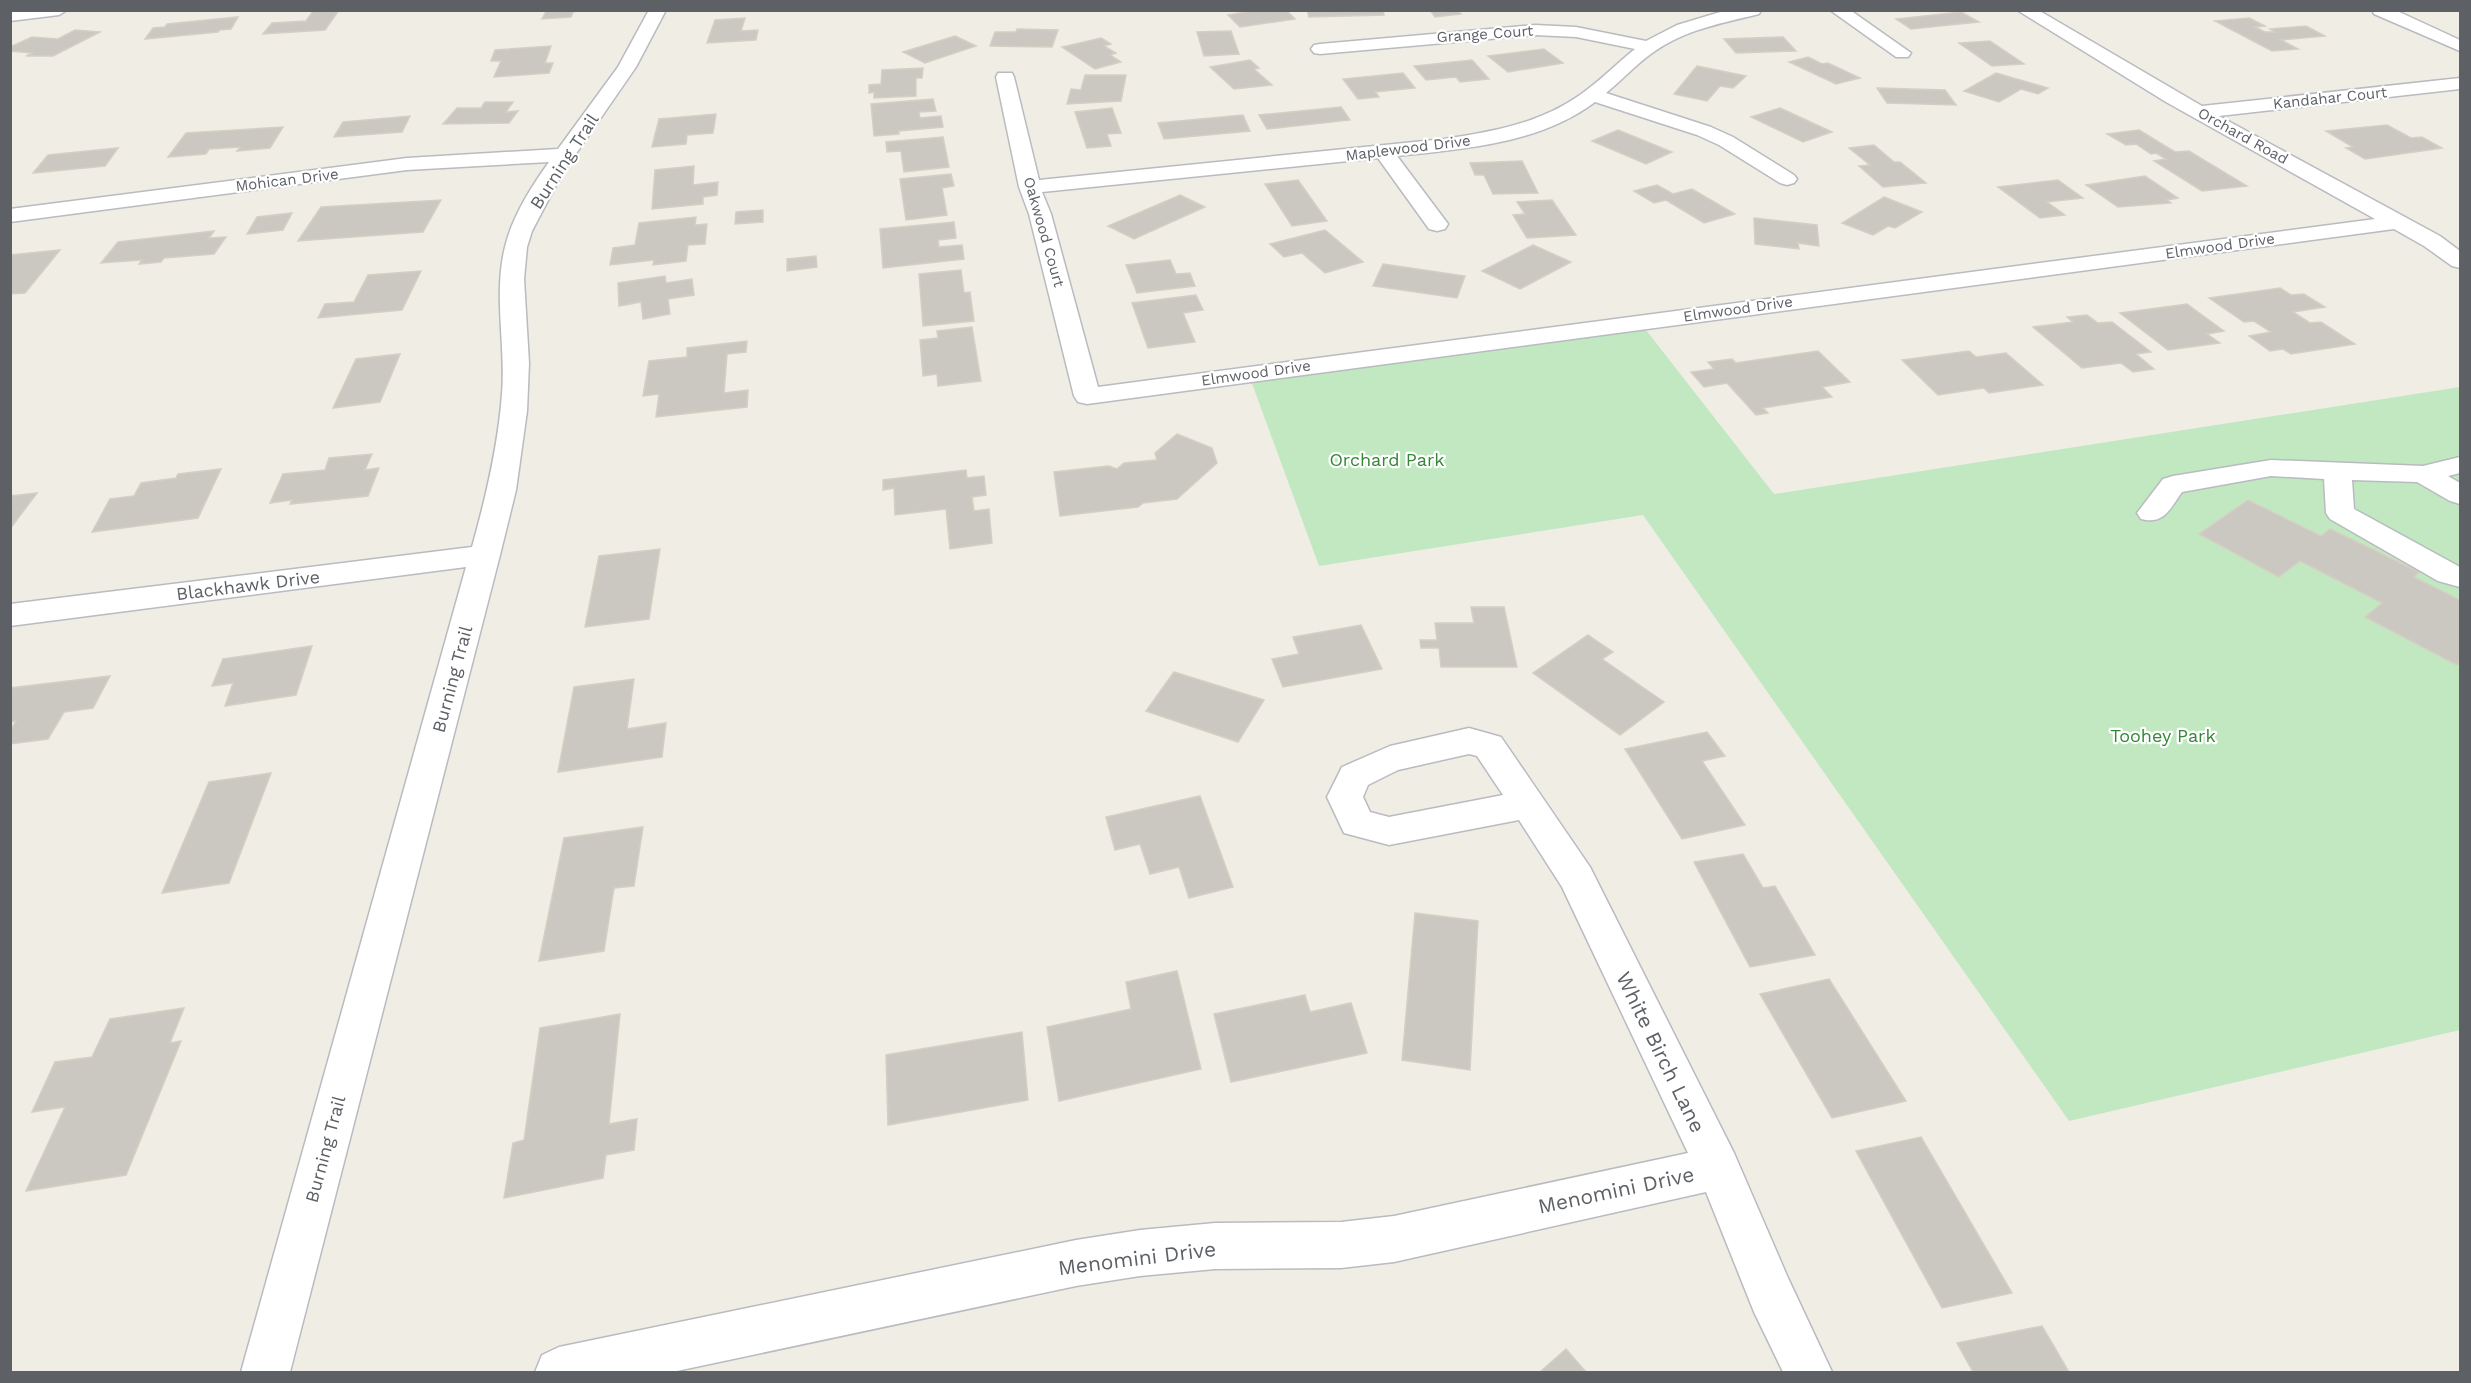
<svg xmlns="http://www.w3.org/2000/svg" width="2471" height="1383" viewBox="0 0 2471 1383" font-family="'Work Sans',sans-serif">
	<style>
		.green { fill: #c1e8c1 }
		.building { fill: #cbc8c2; stroke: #d5cfc3; stroke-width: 1.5 }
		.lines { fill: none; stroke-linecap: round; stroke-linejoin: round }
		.minor-casing { stroke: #b8bbbf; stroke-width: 3 }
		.minor { fill: #fff; fill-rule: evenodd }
		.labels { text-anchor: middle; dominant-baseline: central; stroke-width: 4.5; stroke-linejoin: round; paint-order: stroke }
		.far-street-label { font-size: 15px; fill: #5d6166; stroke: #fff }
		.street-label { font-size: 18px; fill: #5d6166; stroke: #fff }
		.park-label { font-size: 18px; fill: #338737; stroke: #fff }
		.near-street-label { font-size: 21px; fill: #5d6166; stroke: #fff }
	</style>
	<rect width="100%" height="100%" fill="#f0ede5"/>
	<polygon class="green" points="1646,330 1774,494 2460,387 2460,1030 2069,1121 1643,515 1319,566 1250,378"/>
	<g class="building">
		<polygon points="314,10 339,10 325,30 263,34 272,23 306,21"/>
		<polygon points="547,10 581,10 573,12 571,17 542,19"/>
		<polygon points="1258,10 1286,10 1295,19 1240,27 1228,15"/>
		<polygon points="1307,10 1383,10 1384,15 1309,17"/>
		<polygon points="1430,10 1457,10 1461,14 1435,17"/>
		<polygon points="1961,12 1979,22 1911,29 1896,19"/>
		<polygon points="238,17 231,29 220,30 218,32 145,39 153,28 165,27 167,24"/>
		<polygon points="745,18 741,31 758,30 756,40 707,43 715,20"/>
		<polygon points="2249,18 2265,26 2255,27 2265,32 2275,32 2270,29 2306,26 2325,36 2281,40 2298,49 2272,51 2215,21"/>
		<polygon points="1017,29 1058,30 1052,47 990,46 995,32 1016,32"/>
		<polygon points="75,30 100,32 53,56 26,56 33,53 10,51 10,47 32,37 58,39"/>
		<polygon points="1231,31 1239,54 1204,56 1197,32"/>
		<polygon points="955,36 976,46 925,63 903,52"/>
		<polygon points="1783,37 1796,51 1736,53 1724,39"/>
		<polygon points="1101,38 1111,44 1104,46 1116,53 1110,55 1121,62 1095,69 1062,47"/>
		<polygon points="1990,41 2024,64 1992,66 1959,43"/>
		<polygon points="551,46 545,63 553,63 549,73 494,77 501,61 491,61 495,50"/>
		<polygon points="1544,49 1563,63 1508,72 1488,56"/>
		<polygon points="1808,57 1822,64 1828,63 1860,78 1836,84 1789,62"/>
		<polygon points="1250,60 1259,68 1254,69 1272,85 1234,89 1210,67"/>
		<polygon points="1472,60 1489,79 1460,82 1456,77 1426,80 1414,66"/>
		<polygon points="1697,66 1746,76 1733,88 1720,86 1707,101 1674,94"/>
		<polygon points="923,68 922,78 916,78 916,96 874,98 874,92 869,93 869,85 881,84 882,70"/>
		<polygon points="1403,73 1415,88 1375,92 1379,97 1358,99 1343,79"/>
		<polygon points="1996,73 2048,88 2038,94 2021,89 1999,102 1964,91"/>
		<polygon points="1085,75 1126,75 1121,101 1067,104 1071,89 1081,90"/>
		<polygon points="1877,88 1945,90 1956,105 1887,103"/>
		<polygon points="933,99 936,111 919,112 920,118 941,116 943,127 899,131 899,134 874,136 871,104"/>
		<polygon points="485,102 513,102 506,112 518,111 509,123 443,124 457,108 481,108"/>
		<polygon points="1341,107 1350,120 1267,129 1259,115"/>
		<polygon points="1112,108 1121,133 1107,134 1111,146 1087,148 1075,112"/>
		<polygon points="1780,108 1832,132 1803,142 1751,117"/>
		<polygon points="716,114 713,133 687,135 686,144 652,147 659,119"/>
		<polygon points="1243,115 1250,131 1164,139 1158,123"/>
		<polygon points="410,116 402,132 334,137 343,122"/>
		<polygon points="2387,125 2411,138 2422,137 2442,148 2365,159 2346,148 2353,147 2326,131"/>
		<polygon points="283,127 270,148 237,151 240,147 209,149 206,154 168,157 186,133"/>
		<polygon points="1618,130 1672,152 1646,164 1592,141"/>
		<polygon points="2139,130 2175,152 2189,151 2247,186 2202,191 2154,161 2166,159 2156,153 2151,154 2136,144 2126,145 2107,134"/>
		<polygon points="943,137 949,167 904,172 901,151 887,152 886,142"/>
		<polygon points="1874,145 1894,162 1900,162 1926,183 1883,187 1859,166 1870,165 1849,148"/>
		<polygon points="118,148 105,166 33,173 48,155"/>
		<polygon points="1522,161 1538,193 1493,194 1484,175 1475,175 1470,163"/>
		<polygon points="694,166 693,185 718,182 717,195 703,197 703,204 652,209 655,170"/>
		<polygon points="951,174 954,186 942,188 947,215 906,220 900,179"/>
		<polygon points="2145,176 2178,198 2167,200 2171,203 2118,207 2086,185"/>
		<polygon points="1298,180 1327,221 1292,226 1265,184"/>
		<polygon points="2058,180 2083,198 2047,202 2065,215 2040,218 1998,187"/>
		<polygon points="1657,185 1673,194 1692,189 1735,214 1704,223 1666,200 1654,203 1634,191"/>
		<polygon points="1180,195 1205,207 1134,239 1108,226"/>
		<polygon points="1884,197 1922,212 1895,228 1888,226 1873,235 1842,223"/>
		<polygon points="441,200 423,232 298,241 321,207"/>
		<polygon points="1552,200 1576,235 1527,238 1513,215 1525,214 1517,202"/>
		<polygon points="763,210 763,222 735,224 736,212"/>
		<polygon points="292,213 283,230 247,234 257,217"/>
		<polygon points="696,217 695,225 707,224 705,244 688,245 686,261 653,265 654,260 610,265 613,248 635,245 639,223"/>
		<polygon points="1754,218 1817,225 1819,246 1798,243 1799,249 1755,244"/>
		<polygon points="954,222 956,238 938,240 939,247 962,245 964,259 883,268 880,229"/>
		<polygon points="1325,230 1363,262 1325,273 1302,253 1284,257 1270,244"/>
		<polygon points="214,231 209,238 226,237 214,254 164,258 161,262 139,264 142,260 101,263 118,242"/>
		<polygon points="1533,245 1571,262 1520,289 1482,271"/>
		<polygon points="60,250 25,293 10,294 10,255"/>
		<polygon points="816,256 817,267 787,271 787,259"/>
		<polygon points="1170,260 1176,274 1190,273 1195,286 1137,293 1126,265"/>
		<polygon points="1383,264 1465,276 1457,298 1373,286"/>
		<polygon points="961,270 964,293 970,292 974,321 923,326 919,274"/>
		<polygon points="421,271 402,310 318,318 325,304 354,302 368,275"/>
		<polygon points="665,276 666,283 692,279 694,295 668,299 670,314 643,319 641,302 619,306 618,283"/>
		<polygon points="2280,288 2291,295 2304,294 2325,307 2293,312 2310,323 2321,322 2355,344 2291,354 2283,349 2270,351 2249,336 2271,332 2254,321 2244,322 2209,298"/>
		<polygon points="1196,295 1203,310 1183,313 1195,342 1148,348 1132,303"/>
		<polygon points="2187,304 2224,331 2207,334 2220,343 2168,350 2120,313"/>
		<polygon points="2087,315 2098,323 2112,322 2151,352 2136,354 2154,369 2133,372 2121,363 2082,368 2033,327 2073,322 2067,317"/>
		<polygon points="972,327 981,381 938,386 937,374 923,376 920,340 938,338 937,331"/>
		<polygon points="747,341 746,352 727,354 724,393 748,390 747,407 656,417 659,394 643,396 649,361 687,357 687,348"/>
		<polygon points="1818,351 1850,382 1822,387 1832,397 1763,408 1768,413 1756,415 1727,383 1704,387 1691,372 1714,369 1708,362 1732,359 1736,363"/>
		<polygon points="1969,351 1976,357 2006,353 2043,385 1989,393 1984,388 1938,395 1902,360"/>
		<polygon points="400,354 380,402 333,408 356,359"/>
		<polygon points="1177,434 1212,448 1217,463 1177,499 1143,503 1138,507 1060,516 1054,472 1109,466 1117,469 1124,463 1157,460 1155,453"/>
		<polygon points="372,454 365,470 379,468 368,496 290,504 292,500 270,503 283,474 325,470 329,458"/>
		<polygon points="221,469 198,518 92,532 110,499 134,496 141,483 176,478 178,474"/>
		<polygon points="966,470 967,478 984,476 986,495 972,497 974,511 989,509 992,543 950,549 946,509 895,515 894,488 883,490 883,480"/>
		<polygon points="37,493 10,529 10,496"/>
		<polygon points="2248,500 2321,536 2330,529 2374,550 2419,572 2414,577 2460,600 2460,662 2457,665 2365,617 2382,603 2300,561 2279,577 2199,534"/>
		<polygon points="660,549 649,619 585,627 599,556"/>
		<polygon points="1471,607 1504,607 1517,667 1441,667 1439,648 1421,648 1420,640 1437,640 1435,623 1474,623"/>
		<polygon points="1361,625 1382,669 1283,687 1272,659 1299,654 1293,637"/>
		<polygon points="1588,635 1613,652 1602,659 1664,702 1620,735 1533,673"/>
		<polygon points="312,646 296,695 225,706 233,683 212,686 223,659"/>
		<polygon points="1174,672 1264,700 1238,742 1146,711"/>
		<polygon points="110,676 93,708 64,712 48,739 10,744 10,731 16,721 10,722 10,688"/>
		<polygon points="634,679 627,729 666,723 662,757 558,772 574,687"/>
		<polygon points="1707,732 1725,756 1702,761 1745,825 1682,839 1625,749"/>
		<polygon points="271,773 229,883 162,893 209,782"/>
		<polygon points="1200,796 1233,887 1189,898 1179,867 1150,874 1140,844 1115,850 1106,817"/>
		<polygon points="643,827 634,886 614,888 604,951 539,961 564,838"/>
		<polygon points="1743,854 1763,888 1775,886 1815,955 1750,967 1694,862"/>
		<polygon points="1415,913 1478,921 1470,1070 1402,1060"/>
		<polygon points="1177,971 1201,1069 1059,1101 1047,1027 1131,1009 1126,982"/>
		<polygon points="1829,979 1906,1101 1832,1118 1760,994"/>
		<polygon points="1305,995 1310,1012 1351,1003 1367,1053 1231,1082 1214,1014"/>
		<polygon points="184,1008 170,1043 181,1041 126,1175 26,1191 65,1107 32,1112 55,1062 92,1057 110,1019"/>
		<polygon points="620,1014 609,1124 637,1119 634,1150 606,1155 603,1178 504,1198 513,1143 524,1140 540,1028"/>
		<polygon points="1022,1032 1028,1100 888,1125 886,1055"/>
		<polygon points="1921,1137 2012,1293 1942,1308 1856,1151"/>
		<polygon points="2042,1326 2069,1372 1973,1372 1957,1343"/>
		<polygon points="1566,1349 1586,1372 1540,1372"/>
	</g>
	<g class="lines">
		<g class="minor-casing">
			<g id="minor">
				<polygon points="67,10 59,15 10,21 10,11"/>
				<path d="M649,10H666L636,67L562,174L532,231L527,247L524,279L529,363L527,411L516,490L500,555L290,1372H241L466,567L10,626V604L472,547C486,497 498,446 502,394C506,346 493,295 505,247C512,217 531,187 549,162L407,170L10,222V209L407,158L558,149L618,67Z"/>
				<path d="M1727,10H1761L1759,14C1723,23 1687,29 1655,51C1637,63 1622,80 1606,93L1711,127L1733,137L1794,175L1797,179L1794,183L1787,185L1780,183L1719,145L1697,135L1595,102C1539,144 1464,149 1397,156L1448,224L1445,229L1437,231L1429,229L1378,158L1042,192L1051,214L1098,387L2375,219L2166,102L2017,10H2038L2202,106L2460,78V89L2219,116L2440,236L2460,251V268L2452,266L2424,246L2394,229L1087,404L1078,402L1074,396L1029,214L1019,187L996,77L998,73H1012L1014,77L1039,180L1444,139C1491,132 1537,124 1577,97C1598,83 1615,65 1635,49L1576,37L1535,35L1320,54L1314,53L1311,49L1314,45L1320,44L1535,25L1576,27L1646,41L1677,25Z"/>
				<polygon points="1830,10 1850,10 1911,53 1908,57 1896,57"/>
				<polygon points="2372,10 2395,10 2460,40 2460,51 2374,14"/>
				<path d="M2460,457V473L2448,476L2460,483V504L2450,501L2417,482L2352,480L2354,509L2460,567V587L2438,581L2330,519L2326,513L2324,479L2271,476L2182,492C2170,509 2164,525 2141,519L2137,513L2163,479L2173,476L2271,460L2423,466Z"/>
				<path d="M1469,728L1501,737L1590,867L1734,1153L1788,1278L1832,1372H1783L1754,1312L1706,1192L1394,1262L1341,1268L1215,1269L1140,1276L1076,1286L672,1372H535L542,1355L559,1347L1076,1240L1140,1230L1215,1223L1341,1222L1394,1216L1688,1153L1562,887L1519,820L1389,845L1344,833L1327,797L1342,767L1390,746ZM1469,754L1477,756L1503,795L1389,817L1370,812L1363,797L1368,785L1398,770Z"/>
			</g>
		</g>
		<use href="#minor" class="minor"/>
	</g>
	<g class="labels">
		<g class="far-street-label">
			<text transform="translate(1485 34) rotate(-4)">Grange Court</text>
			<text transform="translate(2330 98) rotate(-6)">Kandahar Court</text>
			<text transform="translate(2243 136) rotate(29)">Orchard Road</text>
			<text transform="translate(1408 148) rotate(-7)">Maplewood Drive</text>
			<text transform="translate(287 180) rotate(-7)">Mohican Drive</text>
			<text transform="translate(1044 232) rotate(74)">Oakwood Court</text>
			<text transform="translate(2220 246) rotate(-8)">Elmwood Drive</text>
			<text transform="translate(1738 309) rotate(-8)">Elmwood Drive</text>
			<text transform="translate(1256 373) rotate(-8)">Elmwood Drive</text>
		</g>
		<g class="street-label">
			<text transform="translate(564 161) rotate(-57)">Burning Trail</text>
			<text transform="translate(248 585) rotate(-7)">Blackhawk Drive</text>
			<text transform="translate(452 679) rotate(-75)">Burning Trail</text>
			<text transform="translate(325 1149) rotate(-75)">Burning Trail</text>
		</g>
		<g class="park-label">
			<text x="1387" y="459">Orchard Park</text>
			<text x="2163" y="735">Toohey Park</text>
		</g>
		<g class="near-street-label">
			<text transform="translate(1661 1052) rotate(64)">White Birch Lane</text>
			<text transform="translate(1616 1190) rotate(-12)">Menomini Drive</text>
			<text transform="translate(1137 1258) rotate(-7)">Menomini Drive</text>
		</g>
	</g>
	<rect width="2471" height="1383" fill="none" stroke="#5d6166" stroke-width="24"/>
</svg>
